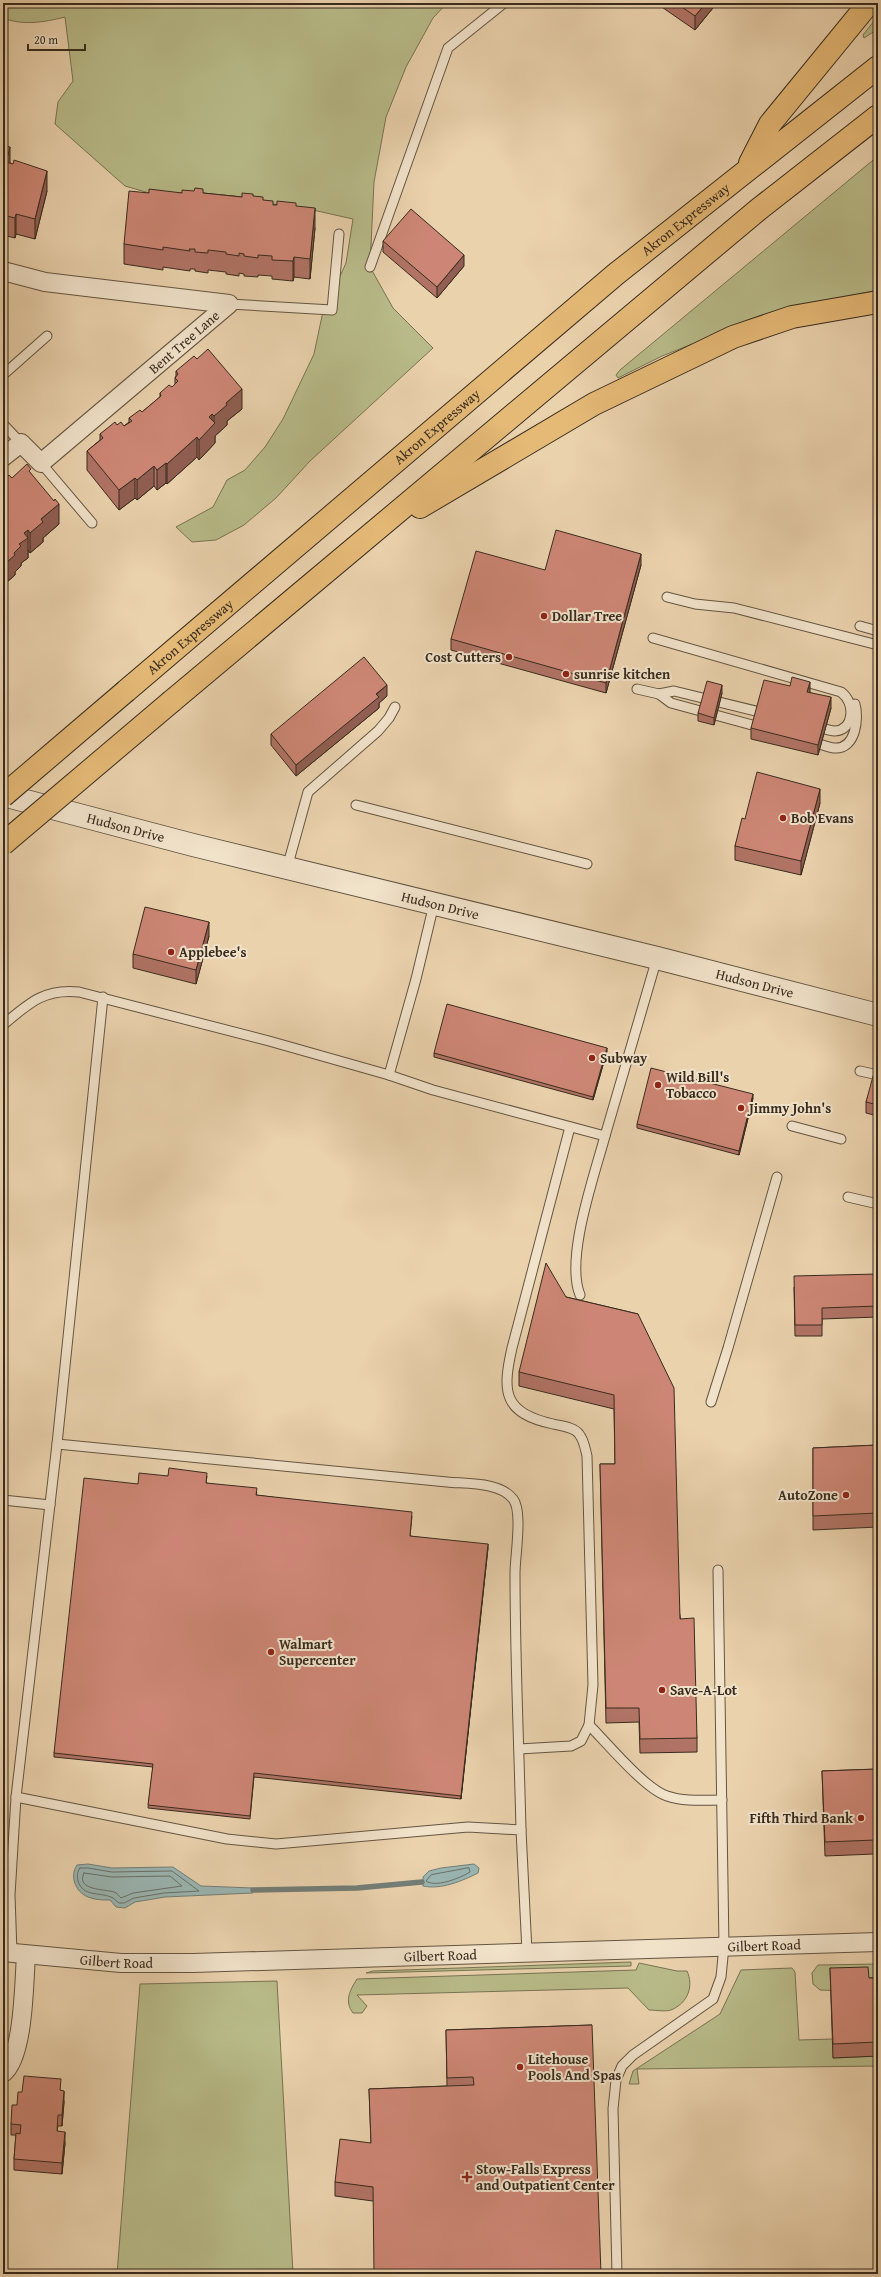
<svg xmlns="http://www.w3.org/2000/svg" width="881" height="2277" viewBox="0 0 881 2277" font-family="'Gentium Book Plus',serif">
	<style>
		.green { fill: #b8bb89; stroke: #787353 }
		.water { fill: #9ab6b3; stroke: #737e77 }
		.lines { fill: none; stroke-linecap: round; stroke-linejoin: round }
		.shore { stroke: #697068; stroke-width: 1 }
		.stream { stroke: #737e77; stroke-width: 5.5 }
		.service-casing { stroke: #645541; stroke-width: 11 }
		.minor-casing { stroke: #645541; stroke-width: 20 }
		.tertiary-casing { stroke: #645541; stroke-width: 24 }
		.motorway-casing { stroke: #382b1d; stroke-width: 24 }
		.service { stroke: #f1e2ca; stroke-width: 9 }
		.minor { stroke: #f1e2ca; stroke-width: 18 }
		.tertiary { stroke: #f1e2ca; stroke-width: 22 }
		.motorway { stroke: #e5b976; stroke-width: 22 }
		.motorway-bridge-casing { stroke: #382b1d; stroke-width: 24; stroke-linecap: butt }
		.motorway-bridge { stroke: #e5b976; stroke-width: 22 }
		.wall { fill: #b07365; stroke: #382b1d }
		.shaded-wall { fill: #905e52; stroke: #382b1d }
		.building { fill: #cd8675; stroke: #382b1d }
		.poi-dot { fill: #8f2418; stroke: #f1e2ca; stroke-width: 1.5 }
		.labels { text-anchor: middle; dominant-baseline: central; stroke-width: 4; stroke-linejoin: round; paint-order: stroke }
		.street-label { font-size: 14px; fill: #382b1d; stroke: #f1e2ca }
		.poi-label { font-size: 14px; font-weight: bold; fill: #382b1d; stroke: #f1e2ca; text-anchor: start }
	</style>
	<rect width="100%" height="100%" fill="#ead2ad"/>
	<filter id="stains"><feTurbulence type="fractalNoise" baseFrequency=".005" numOctaves="4"/><feColorMatrix values="0 0 0 0 .2 0 0 0 0 .09 0 0 0 0 .02 0 0 0 .5 -.17"/></filter>
	<radialGradient id="worn" r=".72"><stop offset=".6" stop-color="#630" stop-opacity="0"/><stop offset="1" stop-color="#630" stop-opacity=".3"/></radialGradient>
	<g class="green">
		<path d="M3,3H447L433,18L406,67L386,117L374,182L370,267L393,308L433,348L310,461L276,498L244,525L216,540L192,542L176,527L213,507L227,480L245,470L265,447L283,419L314,354L322,316L346,263L353,219L304,208L222,197H163L125,186L55,124L58,102L73,81L65,17C45,22 23,26 3,18Z"/>
		<polygon points="878,16 878,29 864,38 863,35"/>
		<polygon points="878,156 878,290 773,312 662,356 618,378 616,375 620,370"/>
		<polygon points="631,1962 631,1966 366,1973 373,1971"/>
		<path d="M639,1963L677,1971H687C694,1986 688,2003 671,2010C665,2012 655,2010 649,2010L628,1988L357,1995L367,2006L362,2013H353C344,2001 350,1990 357,1979L636,1970Z"/>
		<polygon points="878,1964 878,1992 820,1990 813,1984 812,1973 818,1965"/>
		<polygon points="792,1968 795,1972 799,2040 833,2039 833,2058 878,2056 878,2066 637,2069 639,2084 629,2084 633,2071 720,2014 741,1970"/>
		<polygon points="277,1981 293,2274 117,2274 140,1984"/>
	</g>
	<g class="water">
		<path d="M88,1864L112,1868L173,1867L201,1886L253,1888V1893L165,1897L135,1902L125,1908L116,1907L110,1900C104,1900 97,1900 91,1898C76,1894 69,1877 77,1865Z"/>
		<path d="M474,1864L479,1868L478,1873C462,1881 441,1890 423,1886V1877L429,1871L441,1868Z"/>
	</g>
	<g class="lines">
		<g class="shore">
			<path d="M80,1868H88L112,1872L172,1871L199,1891L164,1893L134,1898L124,1903H119C116,1901 114,1898 111,1897C99,1892 83,1897 78,1881C77,1876 77,1872 80,1868Z"/>
			<path d="M469,1868L470,1872C460,1878 436,1888 426,1881L431,1875Z"/>
			<path d="M84,1873L112,1877L170,1876L182,1886L133,1893L121,1898C119,1896 117,1893 114,1892C106,1889 75,1891 84,1873Z"/>
		</g>
		<polyline class="stream" points="253,1890 357,1888 422,1882"/>
		<g class="service-casing">
			<g id="service">
				<polyline points="370,267 448,48 504,3"/>
				<polyline points="229,304 332,310 339,234"/>
				<polyline points="3,375 47,336"/>
				<polyline points="3,424 21,443"/>
				<polyline points="41,463 92,523"/>
				<polyline points="667,597 695,604 734,608 878,645"/>
				<polyline points="860,626 878,631"/>
				<path d="M653,638L841,692C856,703 854,730 835,731C828,731 820,727 813,725"/>
				<polyline points="637,689 659,694 674,691 768,714"/>
				<polyline points="659,694 671,703 763,728"/>
				<path d="M810,741C818,743 827,747 834,748C856,750 859,718 855,704"/>
				<polyline points="356,805 587,864"/>
				<polyline points="287,868 308,792 378,731 389,718 395,707"/>
				<path d="M3,1025C28,1004 44,988 79,992L269,1041L389,1075L433,1090L605,1136L657,958"/>
				<polyline points="860,1071 878,1075"/>
				<polyline points="389,1075 416,979 434,904"/>
				<polyline points="792,1126 841,1139"/>
				<polyline points="848,1197 878,1204"/>
				<path d="M580,1295C565,1258 594,1177 605,1136"/>
				<polyline points="711,1402 728,1348 777,1177"/>
				<path d="M57,1444L447,1482C467,1484 500,1482 513,1499C523,1511 515,1556 515,1573C515,1659 519,1745 521,1830"/>
				<polyline points="3,1500 50,1505"/>
				<path d="M589,1725C607,1743 645,1789 667,1796C684,1802 705,1800 722,1800"/>
				<path d="M519,1749L571,1746L581,1741L589,1725L593,1685L587,1456C585,1448 584,1440 579,1434C574,1427 561,1426 553,1424C503,1413 502,1392 512,1348L570,1127"/>
				<polyline points="16,1797 227,1839 276,1844 468,1827 521,1830 527,1952"/>
				<polyline points="12,1953 10,1895 16,1797 57,1444 103,997"/>
				<polyline points="617,2274 613,2109 616,2080 622,2066 633,2055 713,1999 721,1977 724,1946 718,1570"/>
			</g>
		</g>
		<g class="minor-casing">
			<g id="minor">
				<polyline points="3,271 45,282 229,304 41,463 21,443 3,457"/>
				<path id="s1" d="M3,1952L121,1963H193L878,1942"/>
				<path d="M3,2073C24,2057 24,1982 26,1955"/>
			</g>
		</g>
		<g class="tertiary-casing">
			<g id="tertiary">
				<path id="s2" d="M3,795L193,845L657,958L878,1015"/>
			</g>
		</g>
		<g class="motorway-casing">
			<g id="motorway">
				<polyline points="750,163 770,124 869,3"/>
				<polyline points="420,507 594,404 733,337 792,317 878,302"/>
				<path id="s3" d="M126,691L616,274L878,67"/>
				<polyline points="172,701 759,209 878,116"/>
			</g>
		</g>
		<use href="#service" class="service"/>
		<use href="#minor" class="minor"/>
		<use href="#tertiary" class="tertiary"/>
		<use href="#motorway" class="motorway"/>
		<g class="motorway-bridge-casing">
			<g id="motorway-bridge">
				<polyline points="3,796 126,691"/>
				<polyline points="3,844 172,701"/>
			</g>
		</g>
		<use href="#motorway-bridge" class="motorway-bridge"/>
	</g>
	<g class="wall">
		<polygon points="656,3 717,3 695,30"/>
		<polygon points="3,145 10,163 47,191 35,239 16,234 15,238 3,235"/>
		<polygon points="149,193 203,193 242,197 253,196 263,200 273,205 296,206 315,228 310,279 294,277 293,281 272,279 272,276 258,275 258,277 244,276 244,274 239,273 239,276 226,274 226,272 208,270 208,273 195,271 195,269 190,269 190,271 163,267 163,270 124,264 124,244"/>
		<polygon points="383,241 464,266 437,298 383,252"/>
		<polygon points="176,371 242,409 227,421 227,425 215,436 215,443 199,460 197,457 167,484 166,483 157,490 154,486 137,500 135,498 119,510 87,470 87,451 100,440 100,434 117,425 124,426 129,422 129,418 142,412 160,397 160,393 172,387 175,384 175,378 176,376"/>
		<polygon points="31,474 59,524 43,538 43,542 30,553 28,550 28,558 21,563 21,566 15,572 15,575 7,582 3,578 3,480"/>
		<polygon points="641,565 606,693 451,650 451,639 545,570"/>
		<polygon points="790,686 810,692 831,708 818,755 751,739 751,728"/>
		<polygon points="722,693 714,725 698,721 698,713"/>
		<polygon points="387,696 379,703 379,708 296,776 271,745 271,734"/>
		<polygon points="820,803 801,875 735,860 735,846 745,819"/>
		<polygon points="209,936 196,984 133,968 133,954"/>
		<polygon points="607,1051 593,1100 434,1057 434,1053"/>
		<polygon points="878,1070 878,1116 866,1113 866,1102"/>
		<polygon points="753,1098 739,1155 637,1128 637,1124"/>
		<polygon points="878,1274 878,1317 822,1319 822,1336 795,1336 794,1287"/>
		<polygon points="566,1297 638,1314 697,1738 697,1752 640,1753 639,1722 606,1723 600,1464 615,1464 614,1409 519,1386 519,1372"/>
		<polygon points="878,1367 878,1428 877,1428 876,1375"/>
		<polygon points="878,1445 878,1527 813,1530 813,1448"/>
		<polygon points="168,1476 207,1476 206,1483 257,1492 256,1495 412,1516 410,1536 488,1548 461,1799 254,1777 250,1819 148,1808 153,1767 54,1757 54,1753 138,1484"/>
		<polygon points="878,1762 878,1888 876,1888 875,1854 825,1856 822,1771 878,1769"/>
		<polygon points="830,1968 869,1978 878,1978 878,2056 833,2058"/>
		<polygon points="3,2019 6,2023 5,2033 3,2033"/>
		<polygon points="592,2025 373,2201 335,2196 335,2182 371,2143 369,2089 447,2086 446,2030"/>
		<polygon points="61,2090 64,2102 62,2126 58,2126 57,2131 65,2143 62,2174 14,2170 14,2159 16,2135 11,2135 11,2124 17,2105 22,2092"/>
	</g>
	<g class="shaded-wall">
		<polygon points="706,3 717,3 695,30 695,16"/>
		<polygon points="10,147 10,167 6,162"/>
		<polygon points="47,171 47,191 35,239 35,219"/>
		<polygon points="315,208 315,228 310,279 310,259"/>
		<polygon points="16,214 16,234 15,238 15,218"/>
		<polygon points="464,255 464,266 437,298 437,287"/>
		<polygon points="294,257 294,277 293,281 293,261"/>
		<polygon points="242,389 242,409 227,421 227,425 215,436 215,443 199,460 199,440 209,417 212,414 212,426 214,424 214,416 226,403"/>
		<polygon points="197,437 197,457 167,484 167,464"/>
		<polygon points="166,463 166,483 157,490 157,470"/>
		<polygon points="154,466 154,486 137,500 137,480"/>
		<polygon points="135,478 135,498 119,510 119,490"/>
		<polygon points="59,504 59,524 43,538 43,542 30,553 30,533 41,519"/>
		<polygon points="28,530 28,558 21,563 21,566 15,572 15,575 7,582 7,562 19,544 24,533"/>
		<polygon points="641,554 641,565 606,693 606,683"/>
		<polygon points="810,682 810,693 807,692"/>
		<polygon points="387,685 387,696 379,703 379,708 296,776 296,765"/>
		<polygon points="722,685 722,693 714,725 714,718"/>
		<polygon points="831,697 831,708 818,755 818,745"/>
		<polygon points="820,789 820,803 801,875 801,861"/>
		<polygon points="209,922 209,936 196,984 196,970"/>
		<polygon points="607,1048 607,1051 593,1100 593,1097"/>
		<polygon points="753,1094 753,1098 739,1155 739,1151"/>
		<polygon points="488,1544 488,1548 461,1799 461,1796"/>
		<polygon points="64,2091 64,2102 62,2126 62,2115"/>
		<polygon points="65,2132 65,2143 62,2174 62,2163"/>
	</g>
	<g class="building">
		<polygon points="676,3 706,3 695,16"/>
		<polygon points="3,145 10,147 6,162 13,164 14,160 47,171 35,219 16,214 15,218 3,215"/>
		<polygon points="195,188 203,189 203,193 242,197 242,193 253,194 253,196 263,197 263,200 273,201 273,205 277,205 277,201 296,203 296,206 315,208 310,259 294,257 293,261 272,260 272,256 258,255 258,258 244,256 244,254 239,253 239,256 226,254 226,252 208,250 208,253 195,252 195,249 189,249 190,251 163,247 163,250 124,244 129,191 149,193 149,189 182,193 182,190 194,191"/>
		<polygon points="411,209 464,255 437,287 383,241"/>
		<polygon points="208,349 242,389 226,403 227,405 214,416 212,414 209,417 215,423 199,440 197,437 167,464 166,463 157,470 154,466 137,480 135,478 119,490 87,451 103,438 100,434 115,422 117,425 121,422 124,426 132,421 129,418 140,410 142,412 161,396 160,393 169,385 172,387 178,381 175,378 178,374 176,371 194,356 197,359"/>
		<polygon points="27,464 31,469 29,471 54,501 55,499 59,504 41,519 43,522 30,533 28,530 24,533 28,538 19,544 21,546 14,553 15,555 7,562 3,558 3,480 9,475 12,478"/>
		<polygon points="556,530 641,554 606,683 451,639 476,551 545,570"/>
		<polygon points="364,657 387,685 376,694 379,697 296,765 271,734"/>
		<polygon points="792,677 810,682 807,692 831,697 818,745 751,728 764,680 790,686"/>
		<polygon points="707,681 722,685 714,718 698,713"/>
		<polygon points="757,772 820,789 801,861 735,846 742,818 745,819"/>
		<polygon points="145,907 209,922 196,970 133,954"/>
		<polygon points="447,1004 607,1048 593,1097 434,1053"/>
		<polygon points="651,1068 753,1094 739,1151 637,1124"/>
		<polygon points="875,1069 878,1070 878,1105 866,1102"/>
		<polygon points="546,1263 566,1297 638,1314 674,1388 680,1619 694,1618 697,1738 640,1739 639,1708 606,1708 600,1464 615,1464 614,1395 519,1372"/>
		<polygon points="878,1274 878,1306 822,1308 822,1325 795,1325 794,1276"/>
		<polygon points="878,1367 878,1420 877,1420 876,1368"/>
		<polygon points="878,1445 878,1513 813,1516 813,1448"/>
		<polygon points="169,1468 207,1473 206,1483 257,1488 256,1495 412,1512 410,1536 488,1544 461,1796 254,1773 250,1816 148,1805 153,1764 54,1753 84,1478 138,1484 139,1473 168,1476"/>
		<polygon points="878,1762 878,1874 876,1874 875,1840 825,1842 822,1771 878,1769"/>
		<polygon points="868,1967 869,1978 878,1978 878,2042 833,2044 830,1968"/>
		<polygon points="3,2019 6,2019 5,2029 3,2029"/>
		<polygon points="592,2025 601,2274 374,2274 373,2187 335,2182 340,2139 371,2143 369,2089 474,2085 473,2077 447,2078 446,2030"/>
		<polygon points="24,2076 61,2079 60,2090 64,2091 62,2115 58,2115 57,2131 65,2132 62,2163 14,2159 16,2133 20,2134 21,2125 11,2124 12,2105 17,2105 18,2092 22,2092"/>
	</g>
	<g class="poi-dot">
		<circle cx="544" cy="616" r="4"/>
		<circle cx="509" cy="657" r="4"/>
		<circle cx="566" cy="674" r="4"/>
		<circle cx="783" cy="818" r="4"/>
		<circle cx="171" cy="952" r="4"/>
		<circle cx="592" cy="1058" r="4"/>
		<circle cx="658" cy="1085" r="4"/>
		<circle cx="741" cy="1108" r="4"/>
		<circle cx="846" cy="1495" r="4"/>
		<circle cx="271" cy="1652" r="4"/>
		<circle cx="662" cy="1690" r="4"/>
		<circle cx="861" cy="1818" r="4"/>
		<circle cx="520" cy="2067" r="4"/>
		<path d="M465 2171h4v4h4v4h-4v4h-4v-4h-4v-4h4z"/>
	</g>
	<g class="labels">
		<g class="street-label">
			<text stroke="none"><textPath href="#s3" startOffset="732">Akron Expressway</textPath></text>
			<text transform="translate(184 342) rotate(-41)">Bent Tree Lane</text>
			<text stroke="none"><textPath href="#s3" startOffset="408">Akron Expressway</textPath></text>
			<text stroke="none"><textPath href="#s3" startOffset="84">Akron Expressway</textPath></text>
			<text stroke="none"><textPath href="#s2" startOffset="127">Hudson Drive</textPath></text>
			<text stroke="none"><textPath href="#s2" startOffset="451">Hudson Drive</textPath></text>
			<text stroke="none"><textPath href="#s2" startOffset="775">Hudson Drive</textPath></text>
			<text stroke="none"><textPath href="#s1" startOffset="762">Gilbert Road</textPath></text>
			<text stroke="none"><textPath href="#s1" startOffset="438">Gilbert Road</textPath></text>
			<text stroke="none"><textPath href="#s1" startOffset="114">Gilbert Road</textPath></text>
		</g>
		<g class="poi-label">
			<text x="552" y="616">Dollar Tree</text>
			<text x="501" y="657" text-anchor="end">Cost Cutters</text>
			<text x="574" y="674">sunrise kitchen</text>
			<text x="791" y="818">Bob Evans</text>
			<text x="179" y="952">Applebee's</text>
			<text x="600" y="1058">Subway</text>
			<text x="666" y="1077">Wild Bill's<tspan x="666" dy="16">Tobacco</tspan></text>
			<text x="749" y="1108">Jimmy John's</text>
			<text x="838" y="1495" text-anchor="end">AutoZone</text>
			<text x="279" y="1644">Walmart<tspan x="279" dy="16">Supercenter</tspan></text>
			<text x="670" y="1690">Save-A-Lot</text>
			<text x="853" y="1818" text-anchor="end">Fifth Third Bank</text>
			<text x="528" y="2059">Litehouse<tspan x="528" dy="16">Pools And Spas</tspan></text>
			<text x="476" y="2169">Stow-Falls Express<tspan x="476" dy="16">and Outpatient Center</tspan></text>
		</g>
	</g>
	<rect width="881" height="2277" fill="none" stroke="#ead2ad" stroke-width="16"/>
	<rect x="4" y="4" width="873" height="2269" fill="none" stroke="#382b1d" stroke-width="2"/>
	<rect x="8" y="8" width="865" height="2261" fill="none" stroke="#382b1d"/>
	<path d="M28 44v6h57v-6" fill="none" stroke="#382b1d" stroke-width="2"/>
	<text x="34" y="44" font-size="12" fill="#382b1d" stroke="#f1e2ca" stroke-width="3" paint-order="stroke">20 m</text>
	<rect width="100%" height="100%" filter="url(#stains)"/>
	<rect width="100%" height="100%" fill="url(#worn)"/>
</svg>
